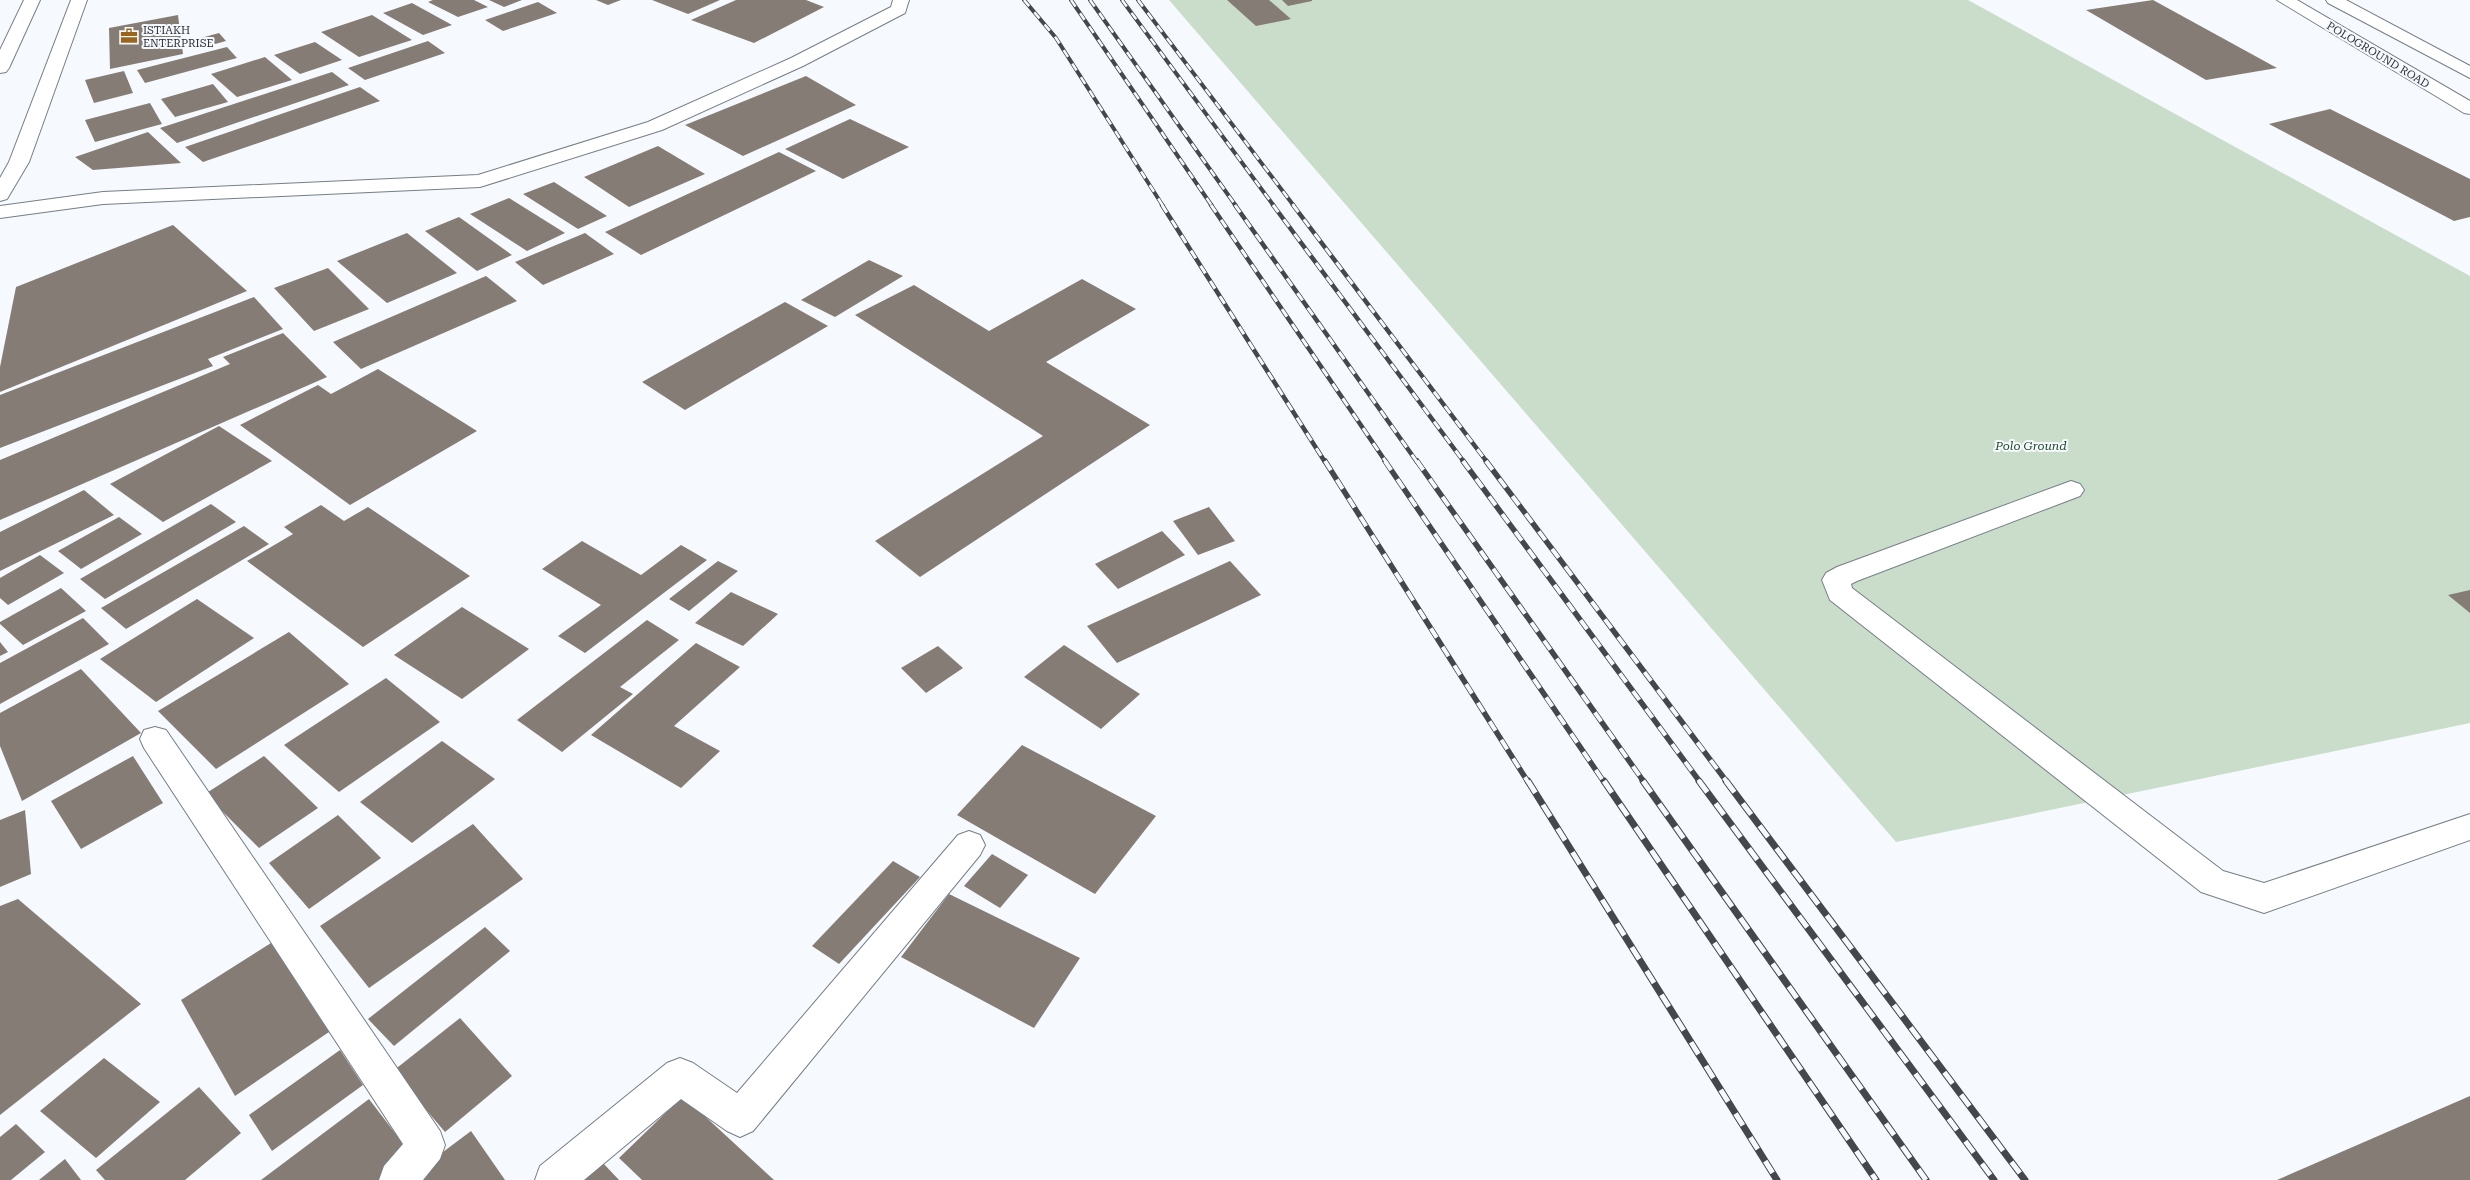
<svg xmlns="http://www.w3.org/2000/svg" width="2470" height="1180" viewBox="0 0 2470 1180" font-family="'Roboto Serif',serif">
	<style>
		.green { fill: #c9ddca }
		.building { fill: #857d75 }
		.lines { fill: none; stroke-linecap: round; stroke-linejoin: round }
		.service-casing { stroke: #767e86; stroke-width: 2 }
		.minor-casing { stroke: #767e86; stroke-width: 2 }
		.secondary-casing { stroke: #767e86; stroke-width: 2 }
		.primary-casing { stroke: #767e86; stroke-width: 2 }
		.service { fill: #fff; fill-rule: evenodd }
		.minor { fill: #fff; fill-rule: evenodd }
		.secondary { fill: #fff; fill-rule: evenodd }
		.primary { fill: #fff; fill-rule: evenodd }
		.rail-far3-casing { stroke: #44474b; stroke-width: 4 }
		.rail-far2-casing { stroke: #44474b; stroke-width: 4.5 }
		.rail-far1-casing { stroke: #44474b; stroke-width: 5.5 }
		.rail-casing { stroke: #44474b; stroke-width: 7 }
		.rail-far3 { stroke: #f6f9fd; stroke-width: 2.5; stroke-dasharray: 8; stroke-linecap: butt }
		.rail-far2 { stroke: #f6f9fd; stroke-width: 3; stroke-dasharray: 9; stroke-linecap: butt }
		.rail-far1 { stroke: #f6f9fd; stroke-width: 4; stroke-dasharray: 11; stroke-linecap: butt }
		.rail { stroke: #f6f9fd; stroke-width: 5; stroke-dasharray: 14; stroke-linecap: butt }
		.labels { text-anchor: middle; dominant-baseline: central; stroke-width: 4; stroke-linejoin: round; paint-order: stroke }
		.far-poi-label { font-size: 11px; fill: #2e3135; stroke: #f6f9fd; text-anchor: start }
		.far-street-label { font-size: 11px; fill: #2e3135; stroke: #f6f9fd }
		.park-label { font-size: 12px; font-style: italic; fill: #1f4a27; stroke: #f6f9fd }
	</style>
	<rect width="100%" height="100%" fill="#f6f9fd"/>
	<polygon class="green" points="1169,0 1968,0 2470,276 2470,723 1896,842"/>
	<g class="building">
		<polygon points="433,0 474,0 488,7 458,17 428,2"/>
		<polygon points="489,0 522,0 504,7"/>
		<polygon points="596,0 621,0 608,5"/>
		<polygon points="652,0 720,0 688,14"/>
		<polygon points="736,0 806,0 824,7 754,43 691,20"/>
		<polygon points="1227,0 1269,0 1291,19 1256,26"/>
		<polygon points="1282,0 1312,0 1312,1 1288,6"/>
		<polygon points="2153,0 2277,68 2206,80 2086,10"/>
		<polygon points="538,2 557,13 503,31 485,20"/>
		<polygon points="412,3 452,25 423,35 383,13"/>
		<polygon points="178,15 183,54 110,69 109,28"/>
		<polygon points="372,15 412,40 359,57 321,32"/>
		<polygon points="219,33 226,41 197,49 190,41"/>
		<polygon points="428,41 445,53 365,80 348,68"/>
		<polygon points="315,42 342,60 300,74 274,55"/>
		<polygon points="227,47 237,58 145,83 137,70"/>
		<polygon points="265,57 292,80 237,97 211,74"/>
		<polygon points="124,71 133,93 94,103 85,80"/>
		<polygon points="332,72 349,85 177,143 160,128"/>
		<polygon points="806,76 856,105 743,156 685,125"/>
		<polygon points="213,84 228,102 175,117 161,99"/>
		<polygon points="360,87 380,101 203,162 185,147"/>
		<polygon points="150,103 162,124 95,142 85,120"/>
		<polygon points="2330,109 2470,179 2470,217 2454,221 2269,124"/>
		<polygon points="850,119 909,147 843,179 785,149"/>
		<polygon points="148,132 181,163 93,170 75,157"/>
		<polygon points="658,146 705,174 629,207 584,177"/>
		<polygon points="779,152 816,171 641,255 605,232"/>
		<polygon points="554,182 607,216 578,229 523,194"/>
		<polygon points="509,198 565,233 527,251 470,214"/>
		<polygon points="459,217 512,255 477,271 425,231"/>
		<polygon points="173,225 247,291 0,392 0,367 16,287"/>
		<polygon points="407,233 457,273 387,303 337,261"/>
		<polygon points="585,233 614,254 543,285 515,262"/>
		<polygon points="869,260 903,276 835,317 801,300"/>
		<polygon points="328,268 369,309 314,331 274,288"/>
		<polygon points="486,276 517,301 361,369 333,342"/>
		<polygon points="1082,279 1136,309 1046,362 1150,425 920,577 875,541 1043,436 855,315 914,285 989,331"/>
		<polygon points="254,297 283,329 208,359 213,366 0,448 0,395"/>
		<polygon points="785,302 828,326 685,410 642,382"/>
		<polygon points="283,333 327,377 0,520 0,460 230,364 223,357"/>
		<polygon points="378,369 477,431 350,505 240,425 318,385 331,394"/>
		<polygon points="219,426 272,461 163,522 110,484"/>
		<polygon points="84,490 114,515 0,571 0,532"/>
		<polygon points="211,504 236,522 105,599 80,579"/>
		<polygon points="321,505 344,521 368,507 470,576 363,647 247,561 293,534 284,527"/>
		<polygon points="1209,507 1235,541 1198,555 1173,521"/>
		<polygon points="119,517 142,534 81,569 58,551"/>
		<polygon points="244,526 269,544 126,629 101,608"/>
		<polygon points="1162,531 1185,555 1118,589 1095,564"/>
		<polygon points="582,541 641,575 681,545 707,560 585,653 558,636 601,605 542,569"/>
		<polygon points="40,555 64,573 8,605 0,598 0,578"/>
		<polygon points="718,561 738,571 689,611 669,599"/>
		<polygon points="1230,561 1261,595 1117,663 1087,626"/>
		<polygon points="61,588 86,611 23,645 0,624 0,622"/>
		<polygon points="2470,590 2470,613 2448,595"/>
		<polygon points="731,592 778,614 743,646 695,623"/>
		<polygon points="197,599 254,638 156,702 100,659"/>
		<polygon points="462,607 529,649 462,699 394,655"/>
		<polygon points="83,618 109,644 0,704 0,663"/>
		<polygon points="647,620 679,640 620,687 633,694 562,752 517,720"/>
		<polygon points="289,632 349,684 216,769 158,711"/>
		<polygon points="0,642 8,652 0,656"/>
		<polygon points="696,643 740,667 674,726 720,751 681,788 591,735"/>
		<polygon points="1064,645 1140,694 1101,729 1024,677"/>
		<polygon points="938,646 963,668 926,693 901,668"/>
		<polygon points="81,669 141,733 22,801 0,746 0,713"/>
		<polygon points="386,678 440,722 339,792 284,745"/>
		<polygon points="442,741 495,779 412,843 360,802"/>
		<polygon points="1022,745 1156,816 1095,894 957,815"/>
		<polygon points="133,756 163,803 81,849 51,801"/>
		<polygon points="264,756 318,808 259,848 205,794"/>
		<polygon points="25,810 31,874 0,887 0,820"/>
		<polygon points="338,815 381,858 309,909 269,863"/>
		<polygon points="473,824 523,879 369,988 320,926"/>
		<polygon points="992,854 1028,875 1000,908 964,886"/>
		<polygon points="893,861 920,877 839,964 812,946"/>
		<polygon points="949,894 1080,958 1034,1028 901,957"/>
		<polygon points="18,899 141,1004 0,1115 0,906"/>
		<polygon points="485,927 510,951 394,1046 368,1019"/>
		<polygon points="271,943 329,1032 235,1096 181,1000"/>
		<polygon points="460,1018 512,1076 445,1132 393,1071"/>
		<polygon points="340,1050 363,1085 272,1151 249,1115"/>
		<polygon points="104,1058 160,1102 96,1158 40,1111"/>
		<polygon points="199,1087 241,1133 185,1180 105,1180 96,1170"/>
		<polygon points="683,1096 774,1180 642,1180 619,1158"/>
		<polygon points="2470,1096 2470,1180 2277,1180"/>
		<polygon points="369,1099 411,1154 379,1180 261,1180"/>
		<polygon points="16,1124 45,1152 11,1180 0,1180 0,1137"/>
		<polygon points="471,1131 505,1180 414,1180 411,1176"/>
		<polygon points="65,1159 81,1180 39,1180"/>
		<polygon points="602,1162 619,1180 582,1180"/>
	</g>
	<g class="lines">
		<g class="service-casing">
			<polygon id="service" points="2071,481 2080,484 2084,490 2080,496 1857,581 1851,584 1852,588 2223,871 2264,883 2470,814 2470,840 2264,913 2201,892 1830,600 1822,580 1826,573 1837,567"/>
		</g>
		<g class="minor-casing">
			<g id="minor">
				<polygon points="893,0 909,0 905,13 803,66 662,130 480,187 103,204 0,218 0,206 103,192 478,175 648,122 791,58 891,7"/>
				<polygon points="155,727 166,730 440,1131 445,1145 440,1159 423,1180 379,1180 384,1166 403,1144 144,748 140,739 144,730"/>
				<polygon points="969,831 980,835 985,845 980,855 753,1131 740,1137 727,1131 681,1099 584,1180 535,1180 540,1166 667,1063 680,1058 693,1063 737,1093 958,835"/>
			</g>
		</g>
		<g class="secondary-casing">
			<g id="secondary">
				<polygon points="24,0 40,0 9,68 6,72 0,73 0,50"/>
				<polygon points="71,0 87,0 29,162 7,199 0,201 0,178 9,162"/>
			</g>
		</g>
		<g class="primary-casing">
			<g id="primary">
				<polygon points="2277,0 2297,0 2470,101 2470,114 2464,113"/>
				<polygon points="2326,0 2346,0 2470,66 2470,78 2328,3"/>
			</g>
		</g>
		<use href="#service" class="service"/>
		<use href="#minor" class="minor"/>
		<use href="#secondary" class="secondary"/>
		<use href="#primary" class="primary"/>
		<g class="rail-far3-casing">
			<g id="rail-far3">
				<polyline points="1024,0 1056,38 1163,206"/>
				<polyline points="1071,0 1212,206"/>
				<polyline points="1090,0 1236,206"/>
				<polyline points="1122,0 1274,206"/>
				<polyline points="1138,0 1294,206"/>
			</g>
		</g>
		<g class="rail-far2-casing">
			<g id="rail-far2">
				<polyline points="1162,205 1325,462"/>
				<polyline points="1211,205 1386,462"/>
				<polyline points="1235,205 1417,462"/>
				<polyline points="1273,205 1464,462"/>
				<polyline points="1293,205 1487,462"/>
			</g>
		</g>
		<g class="rail-far1-casing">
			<g id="rail-far1">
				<polyline points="1325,461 1528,782"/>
				<polyline points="1385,461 1604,782"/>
				<polyline points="1417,461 1644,782"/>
				<polyline points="1463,461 1700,782"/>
				<polyline points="1486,461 1727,782"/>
			</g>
		</g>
		<g class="rail-casing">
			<g id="rail">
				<polyline points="1528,781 1777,1180"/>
				<polyline points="1604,781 1876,1180"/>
				<polyline points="1643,781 1926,1180"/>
				<polyline points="1699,781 1994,1180"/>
				<polyline points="1726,781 2025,1180"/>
			</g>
		</g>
		<use href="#rail-far3" class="rail-far3"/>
		<use href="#rail-far2" class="rail-far2"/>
		<use href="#rail-far1" class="rail-far1"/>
		<use href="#rail" class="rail"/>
	</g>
	<defs>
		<g id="office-bare" transform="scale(1.35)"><path d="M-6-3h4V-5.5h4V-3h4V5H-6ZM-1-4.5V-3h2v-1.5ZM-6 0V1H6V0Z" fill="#9a651d" stroke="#f6f9fd" stroke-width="2.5" paint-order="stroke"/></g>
	</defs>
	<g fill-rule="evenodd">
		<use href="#office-bare" x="129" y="36"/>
	</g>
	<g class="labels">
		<g class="far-poi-label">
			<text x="143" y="30">ISTIAKH<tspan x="143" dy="13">ENTERPRISE</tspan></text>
		</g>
		<g class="far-street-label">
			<text transform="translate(2378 55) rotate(31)">POLOGROUND ROAD</text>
		</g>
		<g class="park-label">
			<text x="2031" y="446">Polo Ground</text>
		</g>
	</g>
</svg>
